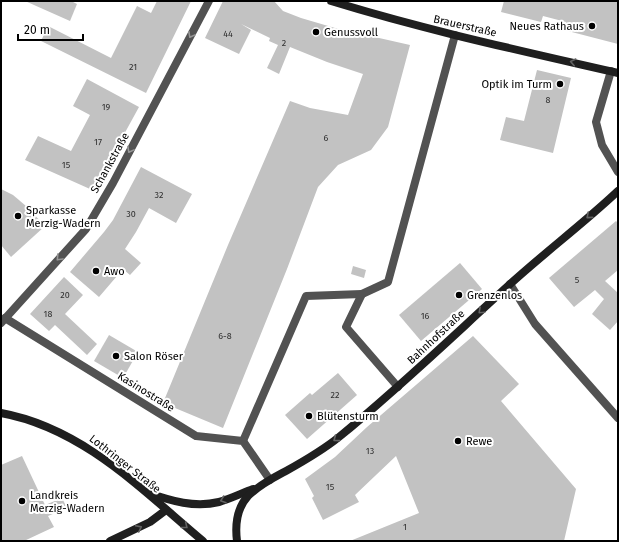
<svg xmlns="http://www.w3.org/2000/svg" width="619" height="542" viewBox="0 0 619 542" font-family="'Fira Sans',sans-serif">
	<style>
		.building { fill: #c2c2c2 }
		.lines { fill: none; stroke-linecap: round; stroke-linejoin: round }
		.lane { stroke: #525252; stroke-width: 8 }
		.street { stroke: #525252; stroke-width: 8 }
		.secondary { stroke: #1f1f1f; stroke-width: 8 }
		.oneway { stroke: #979797 }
		.oneway2 { stroke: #626262 }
		.poi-dot { fill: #000; stroke: #fff; stroke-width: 1.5 }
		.labels { text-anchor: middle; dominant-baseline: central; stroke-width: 4; stroke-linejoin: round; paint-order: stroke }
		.number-label { font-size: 9px; fill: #303030 }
		.street-label { font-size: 11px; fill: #000; stroke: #fff }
		.poi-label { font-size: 11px; fill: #000; stroke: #fff; text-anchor: start }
	</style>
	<rect width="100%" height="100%" fill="#fff"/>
	<g class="building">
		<polygon points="25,1 71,1 77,4 70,21"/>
		<polygon points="157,1 191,1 146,93 41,41 48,26 111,58 137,6 151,13"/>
		<polygon points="223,1 274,1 283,11 301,18 335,28 410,45 388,127 371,150 338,165 318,187 287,269 223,428 163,403 228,245 290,101 310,108 348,115 363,74 327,62 290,47 279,74 267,68 278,45 269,41 270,38 241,24 251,30 239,54 205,38"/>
		<polygon points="504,1 618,1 618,44 564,30 566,22 543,16 541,22 501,12"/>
		<polygon points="537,70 571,78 553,153 500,140 506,117 524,121"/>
		<polygon points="87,79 139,107 105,169 90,189 25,160 38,136 71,151 90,115 73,106"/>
		<polygon points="141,167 192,194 176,223 149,208 136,232 125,249 141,263 130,275 123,269 99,297 70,272 104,232 113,220"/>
		<polygon points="1,189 13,195 26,206 45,226 11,257 1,245"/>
		<polygon points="616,221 618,223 618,270 605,281 618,293 618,321 610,330 592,314 604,299 595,290 574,307 549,278"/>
		<polygon points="460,263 482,289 421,341 399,315"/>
		<polygon points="353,266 366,270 364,278 351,274"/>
		<polygon points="64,277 83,295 65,314 97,344 87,355 55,325 49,331 30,314"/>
		<polygon points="109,335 138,352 123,378 94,361"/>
		<polygon points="473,336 519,384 501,401 576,489 564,541 350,541 419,513 396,456 355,495 359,502 323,520 312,498 314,496 305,479 335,457 367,427"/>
		<polygon points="338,373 357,395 307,439 285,415 310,393 312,395"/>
		<polygon points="22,456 45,505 62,498 67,508 48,516 54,527 24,541 1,541 1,465"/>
	</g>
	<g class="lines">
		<g class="lane">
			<polyline points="611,71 596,122 602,145 618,172"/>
			<polyline points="510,284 535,324 618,418"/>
			<polyline points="5,318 196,436 243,441 270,480"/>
			<polyline points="398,387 346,327 362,294 388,282 455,35"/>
			<polyline points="243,441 306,296 362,294"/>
		</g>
		<polyline class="street" points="1,323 86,229 113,183 209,1"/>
		<g class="secondary">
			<path d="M331,1C425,30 522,51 618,73"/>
			<path d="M1,413C83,428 142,490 203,541"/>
			<path d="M149,493C171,501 195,508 219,502C230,499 242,493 253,489"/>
			<polyline points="110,541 150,522 166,510"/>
			<path d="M237,541C235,525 237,508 248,496C259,485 273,478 286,471C304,461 323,450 339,437C398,389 453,336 508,286C544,253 583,224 618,191"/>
		</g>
	</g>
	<defs><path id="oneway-chevron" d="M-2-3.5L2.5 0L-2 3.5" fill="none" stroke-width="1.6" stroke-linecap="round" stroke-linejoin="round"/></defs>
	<g class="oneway">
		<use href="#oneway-chevron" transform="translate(191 35) rotate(118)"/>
		<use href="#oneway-chevron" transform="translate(130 150) rotate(118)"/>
		<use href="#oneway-chevron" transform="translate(59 258) rotate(133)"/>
	</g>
	<g class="oneway2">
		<use href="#oneway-chevron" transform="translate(573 62) rotate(-167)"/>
		<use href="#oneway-chevron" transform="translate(589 216) rotate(139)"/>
		<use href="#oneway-chevron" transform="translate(481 311) rotate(137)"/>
		<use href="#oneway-chevron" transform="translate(336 439) rotate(143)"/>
		<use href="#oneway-chevron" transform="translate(223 500) rotate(161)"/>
		<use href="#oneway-chevron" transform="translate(185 526) rotate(39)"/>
		<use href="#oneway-chevron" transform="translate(139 528) rotate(-27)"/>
	</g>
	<g class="poi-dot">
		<circle cx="592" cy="26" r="4"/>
		<circle cx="316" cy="32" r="4"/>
		<circle cx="560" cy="84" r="4"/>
		<circle cx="18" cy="216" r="4"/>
		<circle cx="96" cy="271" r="4"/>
		<circle cx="459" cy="295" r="4"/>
		<circle cx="116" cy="356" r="4"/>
		<circle cx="309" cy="416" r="4"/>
		<circle cx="458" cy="441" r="4"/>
		<circle cx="22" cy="501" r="4"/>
	</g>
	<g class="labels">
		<g class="number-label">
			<text x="228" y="34">44</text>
			<text x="284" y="43">2</text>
			<text x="133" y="67">21</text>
			<text x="548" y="100">8</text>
			<text x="106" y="107">19</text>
			<text x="326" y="138">6</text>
			<text x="98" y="142">17</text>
			<text x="66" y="165">15</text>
			<text x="159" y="195">32</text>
			<text x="131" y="214">30</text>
			<text x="577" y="280">5</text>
			<text x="65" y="295">20</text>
			<text x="48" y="314">18</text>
			<text x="425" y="316">16</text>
			<text x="225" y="336">6-8</text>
			<text x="335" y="395">22</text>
			<text x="370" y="451">13</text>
			<text x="330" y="487">15</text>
			<text x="405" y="527">1</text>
		</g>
		<g class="street-label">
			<text transform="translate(465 26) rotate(13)">Brauerstraße</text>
			<text transform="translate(110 163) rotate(-61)">Schankstraße</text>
			<text transform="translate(436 337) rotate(-43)">Bahnhofstraße</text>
			<text transform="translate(146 392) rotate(32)">Kasinostraße</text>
			<text transform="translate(125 464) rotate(38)">Lothringer Straße</text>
		</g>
		<g class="poi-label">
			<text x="584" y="26" text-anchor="end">Neues Rathaus</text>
			<text x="324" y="32">Genussvoll</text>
			<text x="552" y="84" text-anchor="end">Optik im Turm</text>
			<text x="26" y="210">Sparkasse<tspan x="26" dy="13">Merzig-Wadern</tspan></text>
			<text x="104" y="271">Awo</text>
			<text x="467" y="295">Grenzenlos</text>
			<text x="124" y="356">Salon Röser</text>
			<text x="317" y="416">Blütensturm</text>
			<text x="466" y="441">Rewe</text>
			<text x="30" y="495">Landkreis<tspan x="30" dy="13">Merzig-Wadern</tspan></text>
		</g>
	</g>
	<rect width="619" height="542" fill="none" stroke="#000000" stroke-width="4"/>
	<path d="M18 34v6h65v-6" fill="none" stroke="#000000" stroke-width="2"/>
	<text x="24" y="34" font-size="12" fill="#000000" stroke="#ffffff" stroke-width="3" paint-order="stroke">20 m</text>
</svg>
